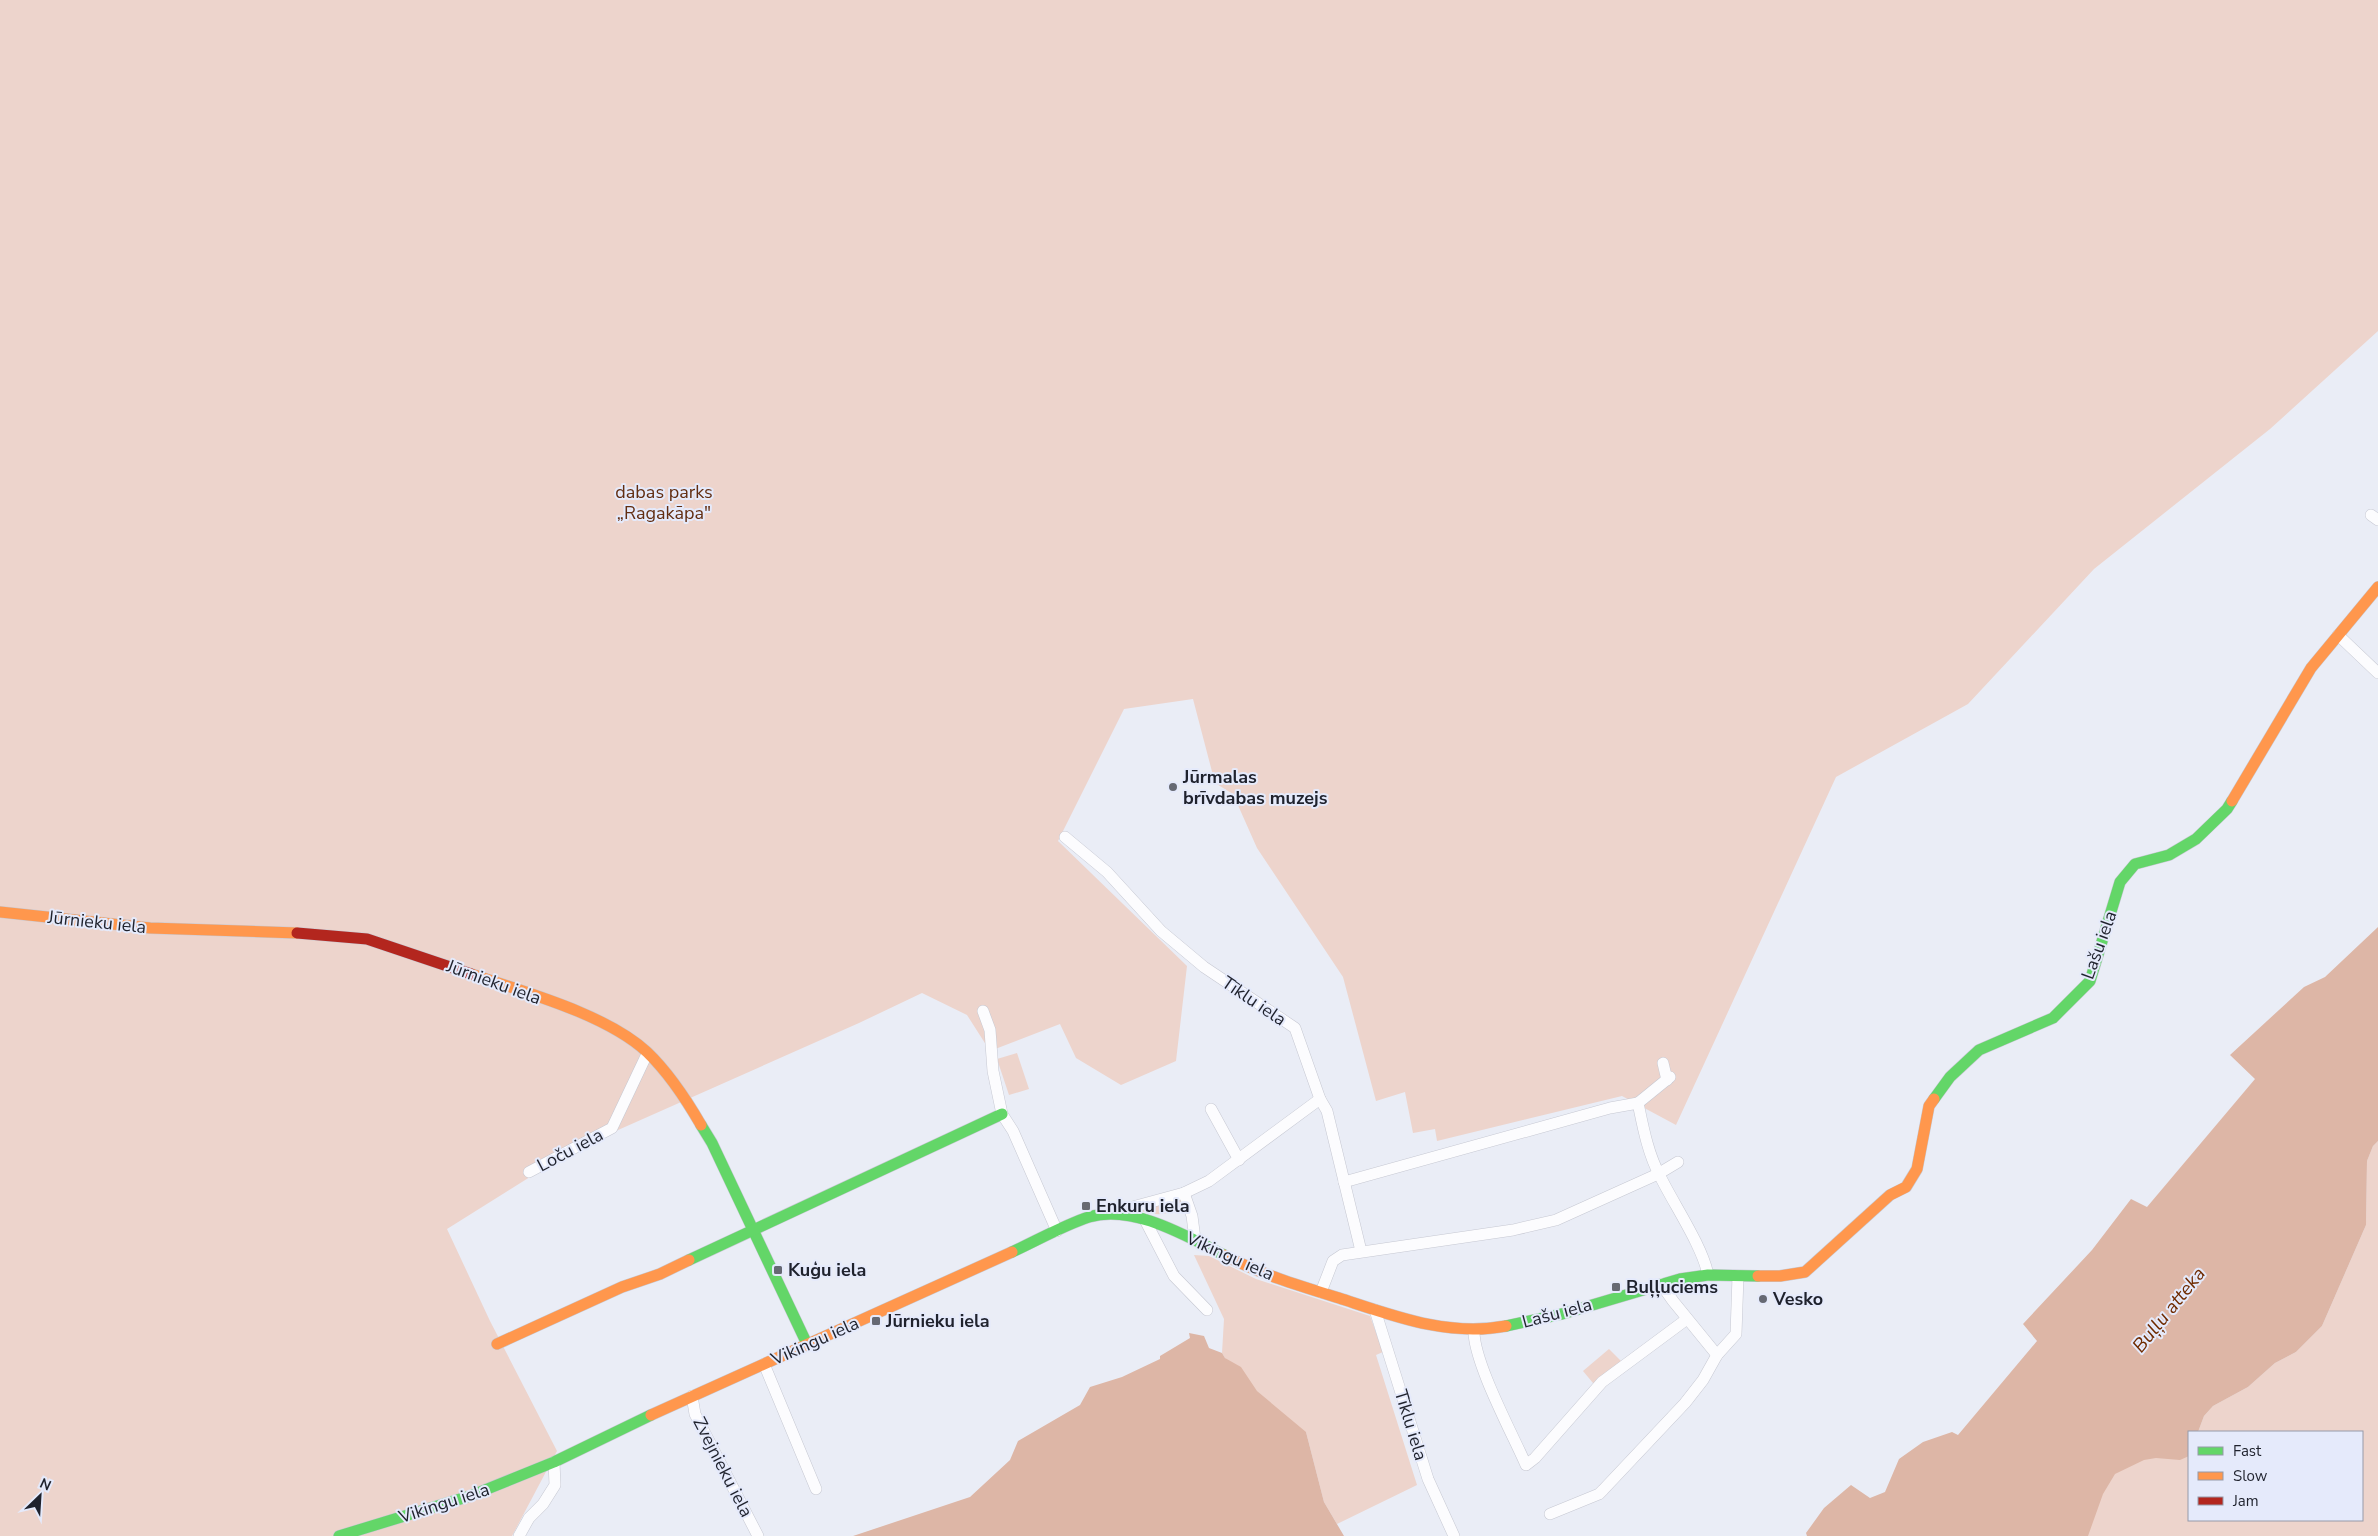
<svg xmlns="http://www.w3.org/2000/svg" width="2378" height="1536" viewBox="0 0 2378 1536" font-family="'Nunito Sans',sans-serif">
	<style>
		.green { fill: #edd4cc }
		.water { fill: #ddb6a6 }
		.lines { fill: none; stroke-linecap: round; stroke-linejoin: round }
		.street-casing { stroke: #c6c8d2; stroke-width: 12 }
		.fast-casing { stroke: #c6c8d2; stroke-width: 12 }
		.slow-casing { stroke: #c6c8d2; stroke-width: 12 }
		.jam-casing { stroke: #c6c8d2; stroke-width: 12 }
		.street { stroke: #fcfcfe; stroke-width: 11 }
		.fast { stroke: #63d668; stroke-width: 11 }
		.slow { stroke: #ff974d; stroke-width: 11 }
		.jam { stroke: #b3261e; stroke-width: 11 }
		.poi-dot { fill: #666973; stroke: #e5eafb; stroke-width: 2 }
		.labels { text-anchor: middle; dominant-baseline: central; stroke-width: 4; stroke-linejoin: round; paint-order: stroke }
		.park-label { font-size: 18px; fill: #622d11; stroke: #e5eafb }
		.poi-label { font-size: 18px; font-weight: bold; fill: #1f222d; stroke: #e5eafb; text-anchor: start }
		.street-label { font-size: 18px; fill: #1f222d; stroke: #e5eafb }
		.water-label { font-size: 19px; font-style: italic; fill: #6f2b00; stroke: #e5eafb }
	</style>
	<rect width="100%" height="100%" fill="#eaedf6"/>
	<g class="green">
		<polygon points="0,0 2378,0 2378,331 2270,429 2094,569 1968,704 1836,777 1676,1125 1622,1096 1437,1141 1435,1129 1413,1133 1405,1092 1376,1101 1343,977 1257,848 1233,794 1215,783 1193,699 1124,709 1058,841 1187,966 1176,1061 1121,1085 1076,1058 1060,1024 990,1051 967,1015 922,993 859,1023 573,1150 447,1229 490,1321 557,1451 512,1536 0,1536"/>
		<polygon points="1017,1053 1029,1089 1009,1095 997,1059"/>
		<polygon points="2378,1141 2378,1536 1970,1536 2145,1383 2189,1447 2189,1520 2362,1520 2362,1432 2198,1432 2204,1416 2213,1406 2248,1387 2275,1363 2296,1352 2322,1326 2366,1225 2367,1161 2373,1146"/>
		<path d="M1178,1199L1181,1200L1184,1205L1182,1208C1164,1215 1159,1216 1140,1211L1142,1209Z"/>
		<polygon points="1194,1255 1209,1256 1256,1279 1370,1316 1383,1352 1376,1355 1417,1485 1337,1524 1324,1502 1306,1432 1299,1435 1225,1358 1222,1353 1224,1319"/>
		<polygon points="1609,1349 1626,1366 1598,1389 1583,1371"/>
	</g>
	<g class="water">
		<polygon points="2378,927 2378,1141 2373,1146 2367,1161 2366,1225 2322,1326 2296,1352 2275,1363 2248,1387 2213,1406 2204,1416 2198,1432 2189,1432 2189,1456 2180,1460 2156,1458 2144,1460 2115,1474 2103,1494 2088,1536 1807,1536 1806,1533 1824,1508 1851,1485 1870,1498 1885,1492 1899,1459 1923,1442 1952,1432 1958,1435 2037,1341 2023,1324 2092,1250 2131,1199 2147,1207 2255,1079 2230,1055 2304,987 2325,977"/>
		<polygon points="1189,1333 1204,1336 1209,1348 1222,1353 1225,1358 1241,1367 1257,1391 1306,1432 1324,1502 1344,1536 853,1536 970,1497 1010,1460 1018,1441 1080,1405 1090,1387 1122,1377 1160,1359 1160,1356 1190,1338"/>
	</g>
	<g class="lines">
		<g class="street-casing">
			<g id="street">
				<polyline points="2371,515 2378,520"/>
				<polyline points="2338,635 2378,673"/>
				<polyline points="1065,837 1107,872 1161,931 1204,967 1295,1028 1320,1099 1327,1111 1361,1251"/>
				<polyline points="983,1011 990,1030 993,1071 1002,1114 1013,1131 1057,1231"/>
				<polyline points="1663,1063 1667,1080"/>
				<polyline points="1638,1103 1670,1077"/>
				<polyline points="1211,1109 1239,1160"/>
				<polyline points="529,1172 612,1128 647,1054"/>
				<path d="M1344,1182L1610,1108L1638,1103C1643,1127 1648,1154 1660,1176C1673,1203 1703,1247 1708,1275"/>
				<polyline points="1184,1193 1192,1216 1195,1239"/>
				<polyline points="1114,1212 1184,1193 1209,1181 1320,1099"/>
				<polyline points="1145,1220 1174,1276 1207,1310"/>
				<polyline points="1661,1284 1673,1301 1717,1355"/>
				<polyline points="1321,1292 1333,1261 1342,1255 1513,1230 1556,1220 1658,1174 1678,1162"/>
				<polyline points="1375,1310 1428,1479 1454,1536"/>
				<path d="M1474,1330C1473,1361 1512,1433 1526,1465L1535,1458L1602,1382L1687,1319"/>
				<polyline points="764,1364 816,1489"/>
				<polyline points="692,1396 695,1414 758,1536"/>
				<polyline points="1550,1514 1599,1494 1603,1490 1685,1403 1703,1380 1717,1355 1736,1334 1738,1276"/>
				<polyline points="519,1536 529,1518 543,1504 555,1485 554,1462"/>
			</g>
		</g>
		<g class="fast-casing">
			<g id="fast">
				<polyline points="1934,1099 1950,1077 1979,1050 2053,1018 2090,981 2120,882 2135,864 2169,855 2196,839 2227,809 2232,801"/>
				<polyline points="701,1125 712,1143 807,1344"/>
				<path d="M1012,1252C1036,1241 1064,1225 1089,1217C1133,1204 1186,1236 1224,1255"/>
				<polyline points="689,1260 1002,1114"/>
				<polyline points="1506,1326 1562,1314 1680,1279 1708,1275 1758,1276"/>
				<polyline points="339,1536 470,1496 554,1462 651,1415"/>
			</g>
		</g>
		<g class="slow-casing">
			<g id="slow">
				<polyline points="2232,801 2311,668 2378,587"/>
				<polyline points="0,912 150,928 297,933"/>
				<path d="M471,974C524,992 606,1014 647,1052C669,1073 686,1099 701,1125"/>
				<path d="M1224,1255C1260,1274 1300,1286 1339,1298C1394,1316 1448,1337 1506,1326"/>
				<polyline points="1758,1276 1780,1276 1805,1272 1890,1195 1906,1187 1917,1169 1929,1106 1934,1099"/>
				<polyline points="497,1344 622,1287 660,1274 689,1260"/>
				<polyline points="651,1415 1012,1252"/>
			</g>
		</g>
		<g class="jam-casing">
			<polyline id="jam" points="297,933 367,939 471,974"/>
		</g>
		<use href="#street" class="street"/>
		<use href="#fast" class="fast"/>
		<use href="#slow" class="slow"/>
		<use href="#jam" class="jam"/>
	</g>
	<g class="poi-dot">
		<circle cx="1173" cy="787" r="5"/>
		<rect x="1081" y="1201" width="10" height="10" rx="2.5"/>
		<rect x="773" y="1265" width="10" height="10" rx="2.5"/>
		<rect x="1611" y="1282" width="10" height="10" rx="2.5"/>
		<circle cx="1763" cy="1299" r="5"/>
		<rect x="871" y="1316" width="10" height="10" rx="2.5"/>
	</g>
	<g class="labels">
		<g class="park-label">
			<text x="664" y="492">dabas parks<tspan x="664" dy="21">„Ragakāpa"</tspan></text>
		</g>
		<g class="poi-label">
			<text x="1183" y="777">Jūrmalas<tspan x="1183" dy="21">brīvdabas muzejs</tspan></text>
			<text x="1096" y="1206">Enkuru iela</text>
			<text x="788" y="1270">Kuģu iela</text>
			<text x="1626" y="1287">Buļļuciems</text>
			<text x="1773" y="1299">Vesko</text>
			<text x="886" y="1321">Jūrnieku iela</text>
		</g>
		<g class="street-label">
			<text transform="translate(97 922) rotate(6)">Jūrnieku iela</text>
			<text transform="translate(2099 945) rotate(-70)">Lašu iela</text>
			<text transform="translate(494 982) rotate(20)">Jūrnieku iela</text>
			<text transform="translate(1254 1001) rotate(34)">Tīklu iela</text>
			<text transform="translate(570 1150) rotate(-28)">Loču iela</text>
			<text transform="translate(1230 1256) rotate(24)">Vikingu iela</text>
			<text transform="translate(1557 1313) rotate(-15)">Lašu iela</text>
			<text transform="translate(815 1341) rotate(-24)">Vikingu iela</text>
			<text transform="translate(1411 1425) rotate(73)">Tīklu iela</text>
			<text transform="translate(723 1467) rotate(63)">Zvejnieku iela</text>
			<text transform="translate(444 1503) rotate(-18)">Vikingu iela</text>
		</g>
		<g class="water-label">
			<text transform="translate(2169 1310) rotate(-51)">Buļļu atteka</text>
		</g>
	</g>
	<rect x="2188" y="1431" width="175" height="90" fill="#e5eafb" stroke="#969aa9"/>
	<rect x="2198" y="1447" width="25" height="8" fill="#63d668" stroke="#969aa9"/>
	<text x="2233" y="1456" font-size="15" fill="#1f222d">Fast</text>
	<rect x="2198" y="1472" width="25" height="8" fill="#ff974d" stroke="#969aa9"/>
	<text x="2233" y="1481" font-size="15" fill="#1f222d">Slow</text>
	<rect x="2198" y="1497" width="25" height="8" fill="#b3261e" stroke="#969aa9"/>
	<text x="2233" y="1506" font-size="15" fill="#1f222d">Jam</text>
	<g transform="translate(40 1496) rotate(25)" stroke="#e5eafb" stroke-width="4" paint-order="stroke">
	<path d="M0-4L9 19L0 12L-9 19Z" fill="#1f222d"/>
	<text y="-8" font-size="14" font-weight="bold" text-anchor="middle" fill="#1f222d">N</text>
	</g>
</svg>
